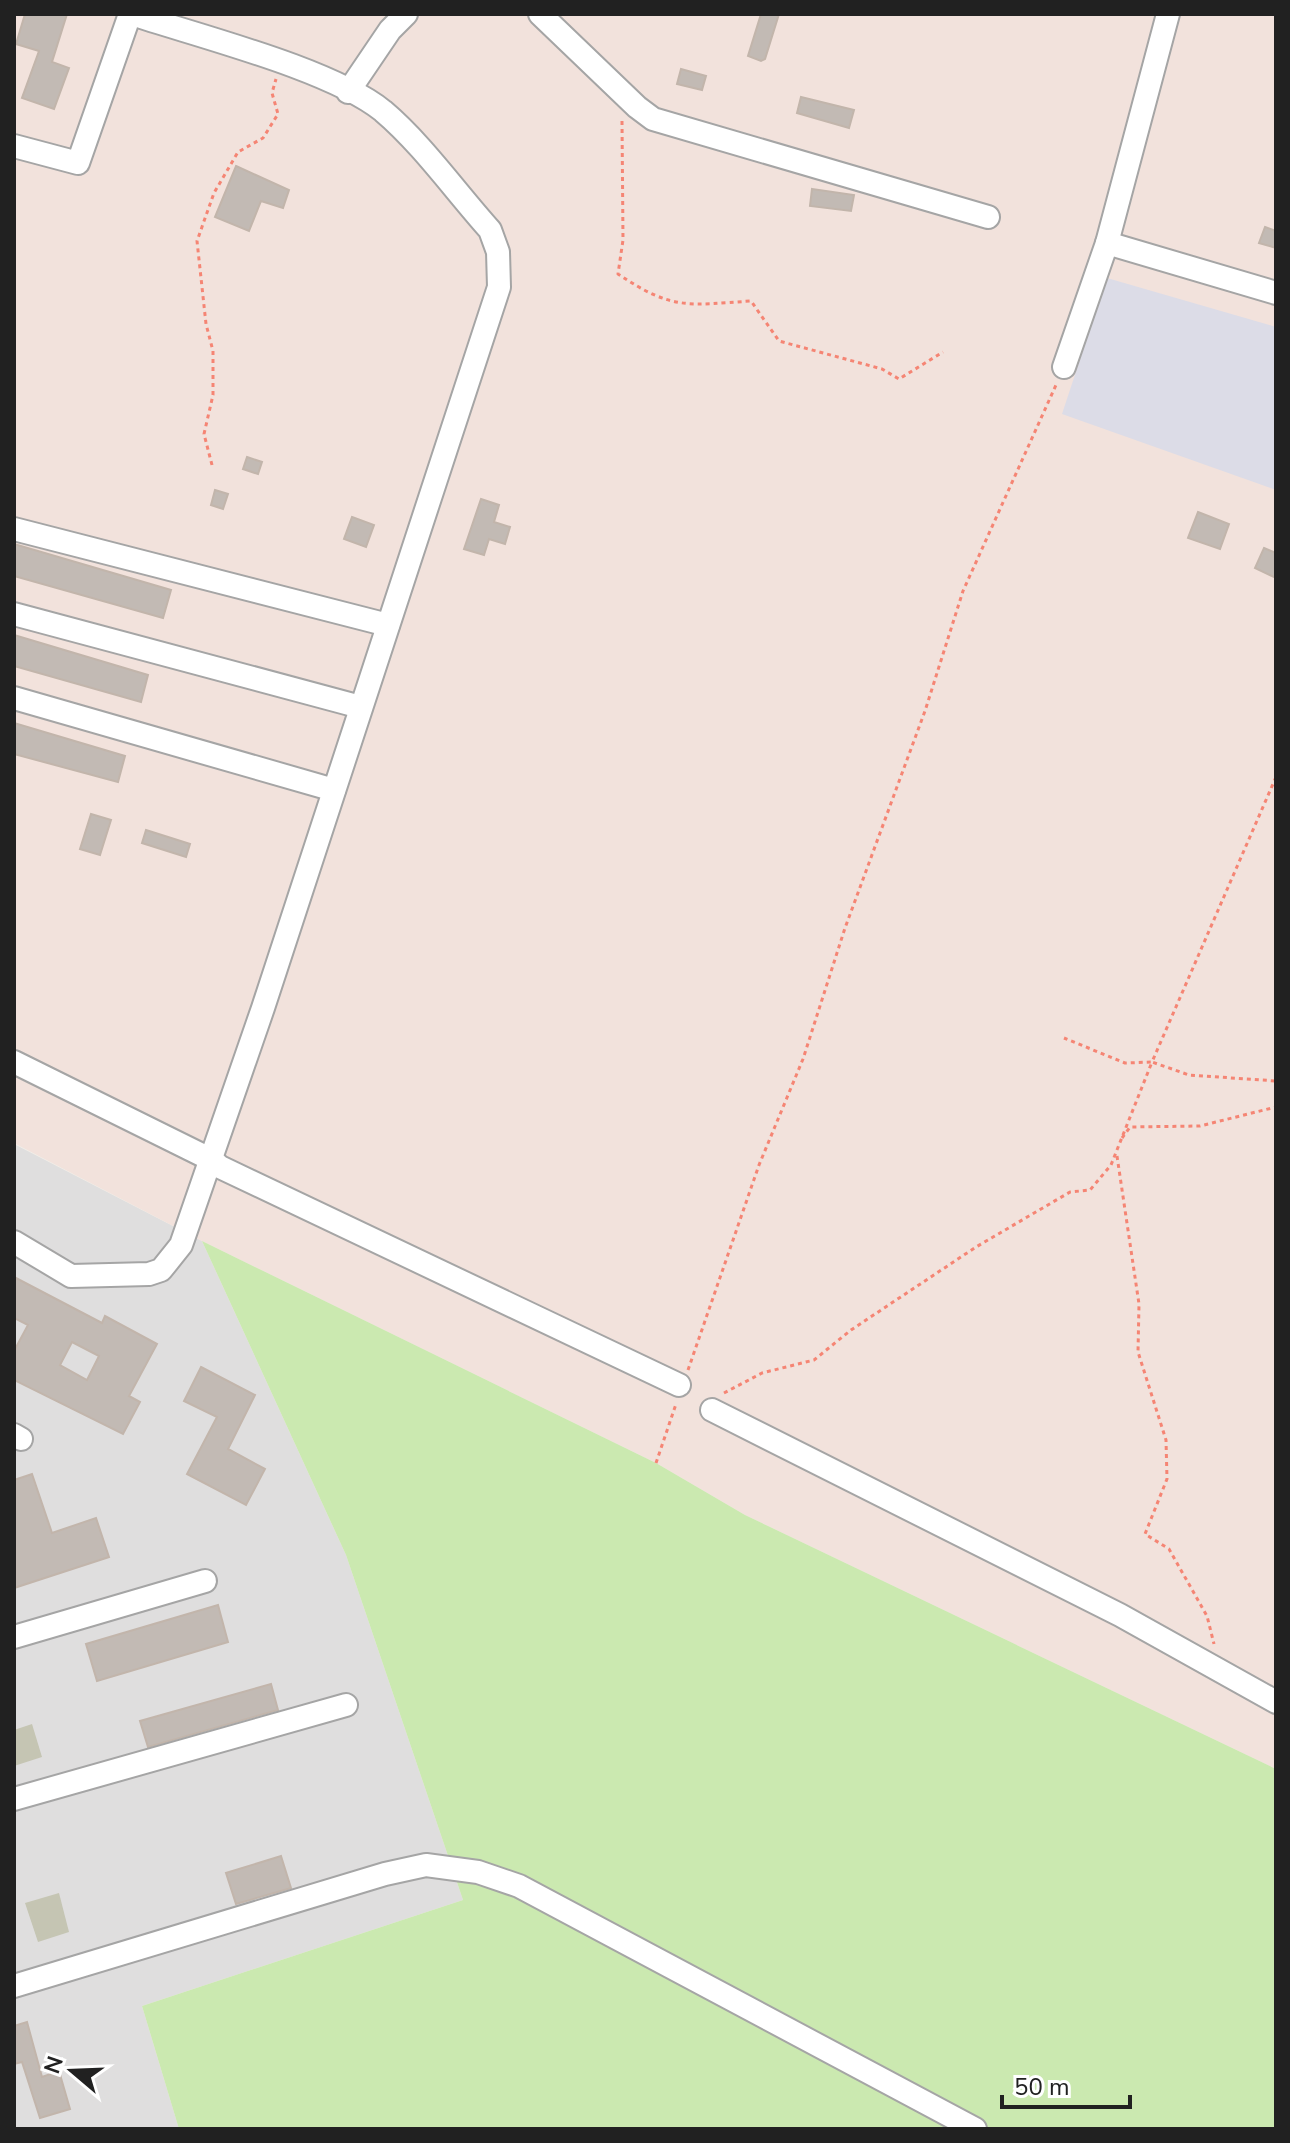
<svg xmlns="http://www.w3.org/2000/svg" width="1290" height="2143" viewBox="0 0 1290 2143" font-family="'Nunito Sans',sans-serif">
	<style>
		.residential { fill: #dfdede }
		.military { fill: #f2e2dc }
		.construction { fill: #c5c5b3 }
		.grass { fill: #cbe9b0 }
		.plaza { fill: #dcdce7 }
		.building { fill: #c2bab4; stroke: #c2b5ab; stroke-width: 2; fill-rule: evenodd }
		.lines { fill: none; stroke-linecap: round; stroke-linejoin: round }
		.minor-casing { stroke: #a5a5a5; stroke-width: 26 }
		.path { stroke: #f58574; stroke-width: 3; stroke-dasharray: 4 4; stroke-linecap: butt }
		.minor { stroke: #fff; stroke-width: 22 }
	</style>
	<rect width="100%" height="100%" fill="#f1eee8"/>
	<polygon class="residential" points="14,1144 202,1241 346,1555 463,1900 142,2006 179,2129 14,2129"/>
	<polygon class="military" points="14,14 1276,14 1276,1769 745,1515 656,1463 202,1241 14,1143"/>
	<g class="construction">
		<polygon points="32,1724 42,1757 14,1766 14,1730"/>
		<polygon points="59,1893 69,1932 38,1942 25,1903"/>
	</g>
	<polygon class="grass" points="202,1241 656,1463 745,1515 1276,1769 1276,2129 179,2129 142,2006 463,1900 346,1555"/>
	<polygon class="plaza" points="1107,278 1276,327 1276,490 1062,414"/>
	<g class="building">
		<polygon points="25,14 67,14 52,62 69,68 54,109 22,98 39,51 16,44"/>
		<polygon points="761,14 779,14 765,59 761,61 748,56"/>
		<polygon points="681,69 706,76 702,90 677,84"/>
		<polygon points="801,97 854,110 849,128 797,113"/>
		<polygon points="236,166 289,190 283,208 261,201 249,231 215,217"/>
		<polygon points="812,189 854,195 851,211 810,206"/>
		<polygon points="1265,227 1276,231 1276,248 1259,243"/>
		<polygon points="247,457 262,462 258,474 243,469"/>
		<polygon points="215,490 228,494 223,509 211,505"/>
		<polygon points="481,499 499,505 494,522 510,527 505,544 489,539 484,555 464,549"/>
		<polygon points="1198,512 1229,524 1220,549 1188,538"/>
		<polygon points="352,517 374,525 366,547 344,539"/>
		<polygon points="14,544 171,590 163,618 14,576"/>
		<polygon points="1264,548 1276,553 1276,578 1255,568"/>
		<polygon points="14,635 148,675 141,702 14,666"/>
		<polygon points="14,723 125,756 118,782 14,754"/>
		<polygon points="91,814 111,820 100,855 80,849"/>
		<polygon points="146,830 190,844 186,857 142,843"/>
		<path d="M14,1277L102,1323L105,1316L157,1344L129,1396L140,1402L123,1434L14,1380V1351L28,1325L14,1318ZM72,1342L99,1356L87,1380L60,1365Z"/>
		<polygon points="201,1367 255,1395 228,1449 265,1469 246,1505 187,1474 217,1417 184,1401"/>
		<polygon points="32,1474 52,1533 96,1518 109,1557 14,1588 14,1480"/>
		<polygon points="218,1605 228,1642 97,1681 86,1644"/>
		<polygon points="271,1684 278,1710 148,1747 140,1721"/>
		<polygon points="281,1856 291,1888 236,1904 226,1873"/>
		<polygon points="27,2022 42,2077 59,2071 70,2109 40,2118 22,2062 14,2064 14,2026"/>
	</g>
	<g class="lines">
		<g class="minor-casing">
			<g id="minor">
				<polyline points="540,14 637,107 653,119 988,217"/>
				<polyline points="348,92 390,30 406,14"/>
				<polyline points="14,146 78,163 130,14"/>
				<polyline points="1107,243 1276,293"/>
				<polyline points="1064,367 1107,243 1168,14"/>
				<polyline points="14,529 388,625"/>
				<polyline points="14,614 361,707"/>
				<polyline points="14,698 334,790"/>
				<polyline points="14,1062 212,1160 220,1167 679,1385"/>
				<path d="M14,1242L71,1276L149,1274L161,1270L181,1245L263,1008L499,287L498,252L490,230C455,191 422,144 383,111C331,69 198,36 132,14"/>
				<polyline points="712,1410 1120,1615 1276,1702"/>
				<polyline points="14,1435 21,1439"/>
				<polyline points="14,1637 205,1581"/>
				<polyline points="14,1799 346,1705"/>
				<polyline points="14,1986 385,1874 426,1865 478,1872 519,1886 975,2129"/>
			</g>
		</g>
		<g class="path">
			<path d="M622,121L623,240L618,274C673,311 689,305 751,301L779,341L882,369L899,379L943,352"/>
			<polyline points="212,465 204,434 213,395 213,351 206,324 197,241 214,193 238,152 263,138 278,114 272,93 276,79"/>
			<polyline points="1276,777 1152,1062 1189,1075 1276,1081"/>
			<polyline points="1122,1138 1130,1127 1200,1126 1276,1107"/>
			<polyline points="1117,1156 1139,1304 1138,1352 1166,1440 1167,1479 1145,1534 1169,1549 1207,1616 1214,1644"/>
			<polyline points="688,1370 759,1165 803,1059 845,928 925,711 963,591 1056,385"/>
			<polyline points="724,1393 762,1373 814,1360 851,1330 976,1247 1070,1192 1090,1190 1111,1165 1152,1062 1125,1063 1064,1038"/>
			<polyline points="656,1463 676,1404"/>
		</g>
		<use href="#minor" class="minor"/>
	</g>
	<rect width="1290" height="2143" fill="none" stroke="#212121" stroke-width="32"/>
	<g transform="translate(72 2071) rotate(289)" stroke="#ffffff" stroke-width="6" paint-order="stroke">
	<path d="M0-6L14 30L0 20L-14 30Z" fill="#212121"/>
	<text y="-12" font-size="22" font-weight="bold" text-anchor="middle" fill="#212121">N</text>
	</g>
	<path d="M1002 2095v12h128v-12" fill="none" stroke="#212121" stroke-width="4"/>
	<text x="1014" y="2095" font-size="24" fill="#212121" stroke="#ffffff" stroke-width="6" paint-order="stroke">50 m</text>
</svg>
